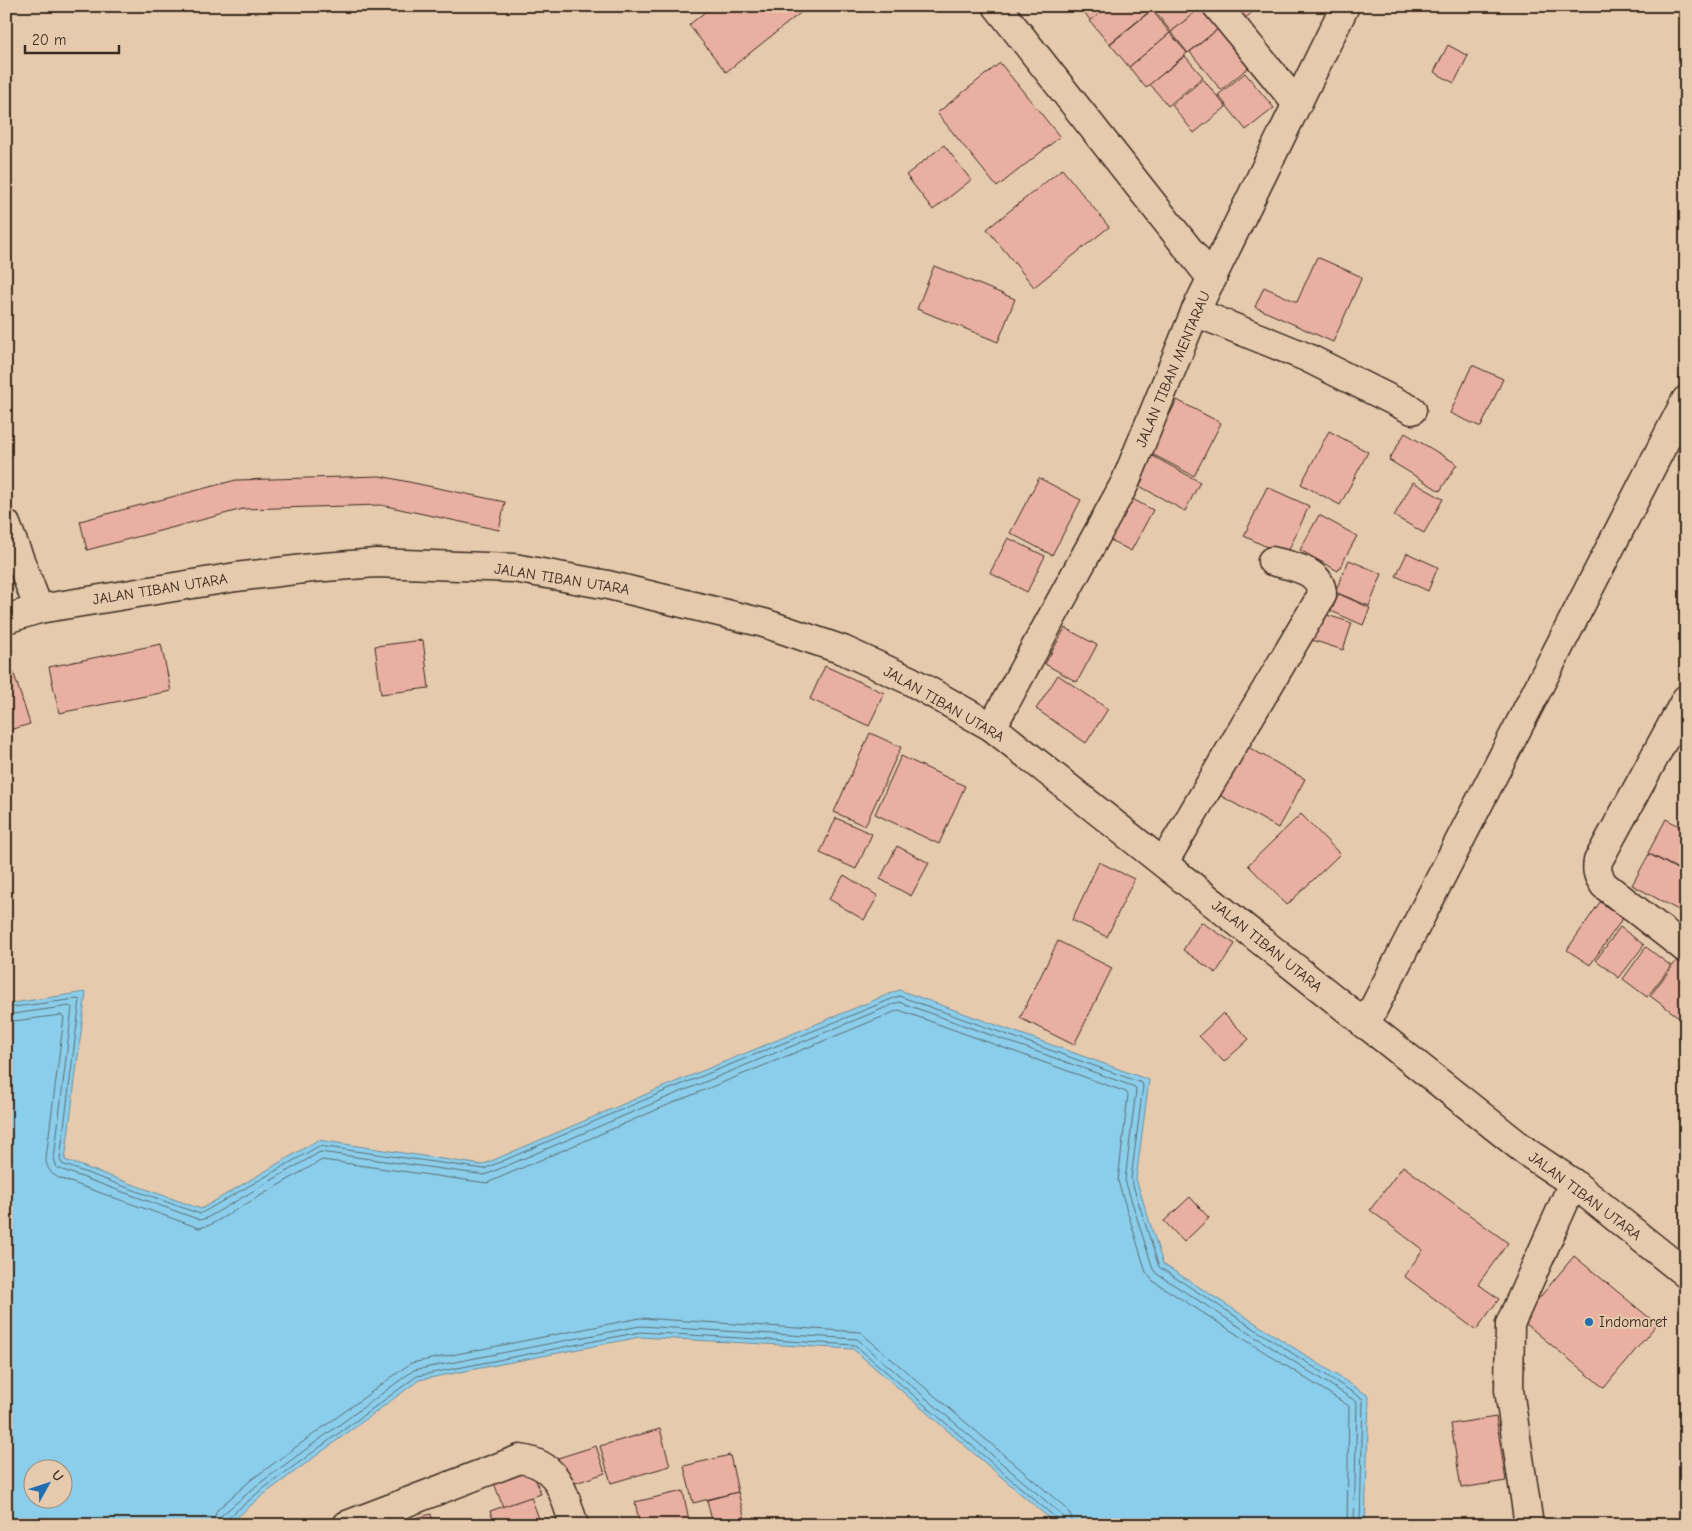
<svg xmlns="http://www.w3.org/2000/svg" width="1692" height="1531" viewBox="0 0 1692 1531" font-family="'Comic Neue',sans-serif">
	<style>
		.water { fill: #8bceec; stroke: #6b8c9a; fill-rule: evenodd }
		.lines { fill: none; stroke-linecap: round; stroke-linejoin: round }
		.shore { stroke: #5b6c70; stroke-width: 1 }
		.building { fill: #e9b0a2; stroke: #3b2a1e }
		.street-casing { stroke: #3b2a1e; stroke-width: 31 }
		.secondary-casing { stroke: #3b2a1e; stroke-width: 31 }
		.street { stroke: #e6caad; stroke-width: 28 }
		.secondary { stroke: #e6caad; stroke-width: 28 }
		.poi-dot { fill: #1f6fb2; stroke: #e6caad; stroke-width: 2 }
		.labels { text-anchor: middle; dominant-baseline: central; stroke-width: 4; stroke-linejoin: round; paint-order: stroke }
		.street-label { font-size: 15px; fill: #3b2a1e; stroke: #e6caad }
		.poi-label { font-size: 15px; fill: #3b2a1e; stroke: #e6caad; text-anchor: start }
	</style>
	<rect width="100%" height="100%" fill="#e6caad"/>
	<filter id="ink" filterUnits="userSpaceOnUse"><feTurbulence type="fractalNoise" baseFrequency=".02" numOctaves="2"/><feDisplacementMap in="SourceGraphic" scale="10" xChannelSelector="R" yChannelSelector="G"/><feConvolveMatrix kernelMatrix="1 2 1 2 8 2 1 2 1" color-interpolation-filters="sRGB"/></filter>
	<g filter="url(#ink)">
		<path class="water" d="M899,990L1149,1080L1136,1179L1163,1264L1369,1396L1365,1525H1057L853,1349L640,1337L419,1380L263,1495L228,1525H6V1004L86,992L65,1160L201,1209L318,1140L482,1165L656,1090ZM32,1468H62V1498H32Z"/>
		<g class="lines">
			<g class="shore">
				<polyline points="6,1008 77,999 80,1000 60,1159 62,1164 200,1214 319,1146 484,1169 658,1094 899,996 1142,1083 1143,1086 1131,1179 1159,1267 1363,1399 1360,1525"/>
				<polyline points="6,1015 70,1006 72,1008 54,1159 57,1168 200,1220 207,1218 320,1152 485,1175 661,1100 899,1002 1135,1087 1136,1090 1125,1180 1153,1269 1157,1274 1357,1402 1354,1525"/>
				<path d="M6,1022L61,1015L64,1017L46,1158C46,1168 51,1174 59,1178L199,1228L210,1225L322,1160L487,1183L663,1107L899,1010L1126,1092L1128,1095L1118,1181L1146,1272L1153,1281L1349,1406L1347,1525"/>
				<polyline points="212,1525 217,1510 251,1480 411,1363 640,1318 860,1332 1066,1508 1071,1516 1073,1525"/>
				<polyline points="219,1525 222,1515 256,1486 414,1370 640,1326 857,1339 1061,1514 1065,1525"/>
				<polyline points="226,1525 227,1519 260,1491 417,1376 640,1332 855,1345 1057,1519 1059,1525"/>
			</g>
		</g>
		<g class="building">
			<polygon points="712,6 809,6 726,72 689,25"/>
			<polygon points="1079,6 1109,6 1091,21"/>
			<polygon points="1109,6 1146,6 1150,11 1109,44 1090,21"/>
			<polygon points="1156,6 1199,6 1200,8 1171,32 1153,9"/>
			<polygon points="1232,6 1260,6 1243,20"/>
			<polygon points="1200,8 1218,29 1188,53 1171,32"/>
			<polygon points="1152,10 1170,33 1129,67 1110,44"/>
			<polygon points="1218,29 1249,67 1221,90 1190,52"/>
			<polygon points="1170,33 1187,53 1146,88 1129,67"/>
			<polygon points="1448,45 1468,56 1454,83 1434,72"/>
			<polygon points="1185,56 1203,77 1168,106 1150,84"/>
			<polygon points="1000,63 1060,137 997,187 937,113"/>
			<polygon points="1245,73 1274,108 1246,130 1218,95"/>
			<polygon points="1203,79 1226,107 1194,133 1172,105"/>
			<polygon points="944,145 971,180 933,210 906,175"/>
			<polygon points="1062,169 1109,227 1034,287 987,229"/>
			<polygon points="1317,257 1362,277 1333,342 1255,307 1264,287 1297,302"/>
			<polygon points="934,266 1015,299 998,342 917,309"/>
			<polygon points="1472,365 1503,379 1481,427 1450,413"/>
			<polygon points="1177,400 1221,423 1194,476 1150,453"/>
			<polygon points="1329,431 1368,452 1340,505 1301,484"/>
			<polygon points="1405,433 1457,464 1440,491 1389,460"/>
			<polygon points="1149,454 1200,482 1185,511 1134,483"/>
			<polygon points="380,476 505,502 499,530 381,505 243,509 87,550 80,521 236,480"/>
			<polygon points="1039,478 1081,500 1052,555 1010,533"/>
			<polygon points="1413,482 1443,499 1424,533 1394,516"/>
			<polygon points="1267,487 1309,506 1286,556 1244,536"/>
			<polygon points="1125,495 1153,510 1131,551 1103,536"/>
			<polygon points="1319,515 1357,536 1338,571 1300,550"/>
			<polygon points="1008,538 1045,556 1027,592 990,573"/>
			<polygon points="1407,553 1438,567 1428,591 1396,576"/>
			<polygon points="1349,560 1382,574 1369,606 1335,592"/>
			<polygon points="1339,594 1370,608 1363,625 1331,611"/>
			<polygon points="1318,612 1352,623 1343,650 1309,639"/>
			<polygon points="1065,628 1097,645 1077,682 1045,664"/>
			<polygon points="423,640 429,688 381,694 375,646"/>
			<polygon points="161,644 171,691 59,713 49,667"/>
			<polygon points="825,666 884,693 869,726 810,699"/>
			<polygon points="13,671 30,724 6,731 6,673"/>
			<polygon points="1058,675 1108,709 1086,743 1036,709"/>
			<polygon points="870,733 901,747 865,826 834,812"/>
			<polygon points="1241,743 1305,779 1278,828 1214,792"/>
			<polygon points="901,756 965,786 939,844 875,814"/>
			<polygon points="1301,814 1340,854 1287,905 1248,865"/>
			<polygon points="836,818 872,834 856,869 820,853"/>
			<polygon points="1666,819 1686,830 1686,873 1648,853"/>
			<polygon points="897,846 929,863 911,896 880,879"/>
			<polygon points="1649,854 1686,874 1686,904 1682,912 1632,885"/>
			<polygon points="1099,862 1134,879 1107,937 1072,920"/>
			<polygon points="844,875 878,896 864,920 829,899"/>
			<polygon points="1600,902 1623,918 1590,965 1567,950"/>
			<polygon points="1201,922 1235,944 1216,973 1183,950"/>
			<polygon points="1620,927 1644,945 1619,978 1596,960"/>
			<polygon points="1058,941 1112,968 1074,1045 1020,1018"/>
			<polygon points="1646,947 1671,966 1647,997 1623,979"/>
			<polygon points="1677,960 1686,966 1686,1017 1683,1020 1650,996"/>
			<polygon points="1223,1013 1249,1039 1224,1062 1199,1036"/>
			<polygon points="1403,1166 1508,1243 1478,1284 1499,1299 1476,1330 1404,1276 1423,1250 1370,1210"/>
			<polygon points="1190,1197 1209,1218 1184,1242 1164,1221"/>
			<polygon points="1574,1256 1657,1324 1604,1388 1521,1320"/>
			<polygon points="1496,1417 1506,1481 1461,1488 1451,1424"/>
			<polygon points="660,1429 670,1466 611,1483 600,1446"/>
			<polygon points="596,1446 605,1473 567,1486 558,1458"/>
			<polygon points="730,1455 738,1492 693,1503 684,1466"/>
			<polygon points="529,1462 541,1494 503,1507 491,1475"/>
			<polygon points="683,1491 690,1525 640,1525 635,1502"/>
			<polygon points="738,1492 745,1520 713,1525 707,1500"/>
			<polygon points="531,1497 541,1524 495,1525 490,1511"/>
			<polygon points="431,1514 434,1525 397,1525 397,1523"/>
		</g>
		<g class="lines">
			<g class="street-casing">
				<g id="street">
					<polyline points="997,6 1212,279"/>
					<polyline points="1217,6 1297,104"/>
					<polyline points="1195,312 1306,357 1412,410"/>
					<polyline points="6,524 39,609"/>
					<path d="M1686,699L1598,861C1596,871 1598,876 1604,885L1686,949"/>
					<polyline points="992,727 1125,483 1195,312 1345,6"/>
					<path d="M1164,862L1322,595C1322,570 1292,566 1272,561"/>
					<polyline points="1365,1025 1686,400"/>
					<path d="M347,1525L520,1459C559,1464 563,1492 574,1525"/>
					<polyline points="1529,1525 1509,1390 1510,1324 1573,1183"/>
				</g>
			</g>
			<g class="secondary-casing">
				<polyline id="secondary" points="6,619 39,609 236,577 312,568 376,563 514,568 608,585 764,623 843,650 909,680 992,727 1528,1153 1573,1183 1686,1274"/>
			</g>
			<use href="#street" class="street"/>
			<use href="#secondary" class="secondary"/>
		</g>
	</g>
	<circle class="poi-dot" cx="1589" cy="1322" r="5"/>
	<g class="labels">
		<g class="street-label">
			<text transform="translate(1173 369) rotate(-67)">JALAN TIBAN MENTARAU</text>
			<text transform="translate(562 579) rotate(9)">JALAN TIBAN UTARA</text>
			<text transform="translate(160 589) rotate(-9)">JALAN TIBAN UTARA</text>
			<text transform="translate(944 704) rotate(30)">JALAN TIBAN UTARA</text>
			<text transform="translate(1267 946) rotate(39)">JALAN TIBAN UTARA</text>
			<text transform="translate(1585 1196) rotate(37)">JALAN TIBAN UTARA</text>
		</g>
		<g class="poi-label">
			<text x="1599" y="1322">Indomaret</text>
		</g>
	</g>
	<rect width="1692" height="1531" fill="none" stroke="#e6caad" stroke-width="25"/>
	<rect x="12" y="12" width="1667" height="1506" fill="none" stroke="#3b2a1e" stroke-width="2" filter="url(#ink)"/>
	<g transform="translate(48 1484) rotate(50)"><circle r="24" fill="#e6caad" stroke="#a28a74"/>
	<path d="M0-4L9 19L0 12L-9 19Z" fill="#1f6fb2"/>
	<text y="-8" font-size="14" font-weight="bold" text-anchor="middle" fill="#3b2a1e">U</text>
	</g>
	<path d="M25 45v8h94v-8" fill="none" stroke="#3b2a1e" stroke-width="2.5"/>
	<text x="32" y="45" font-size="15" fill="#3b2a1e" stroke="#e6caad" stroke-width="4" paint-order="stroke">20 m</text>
</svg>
